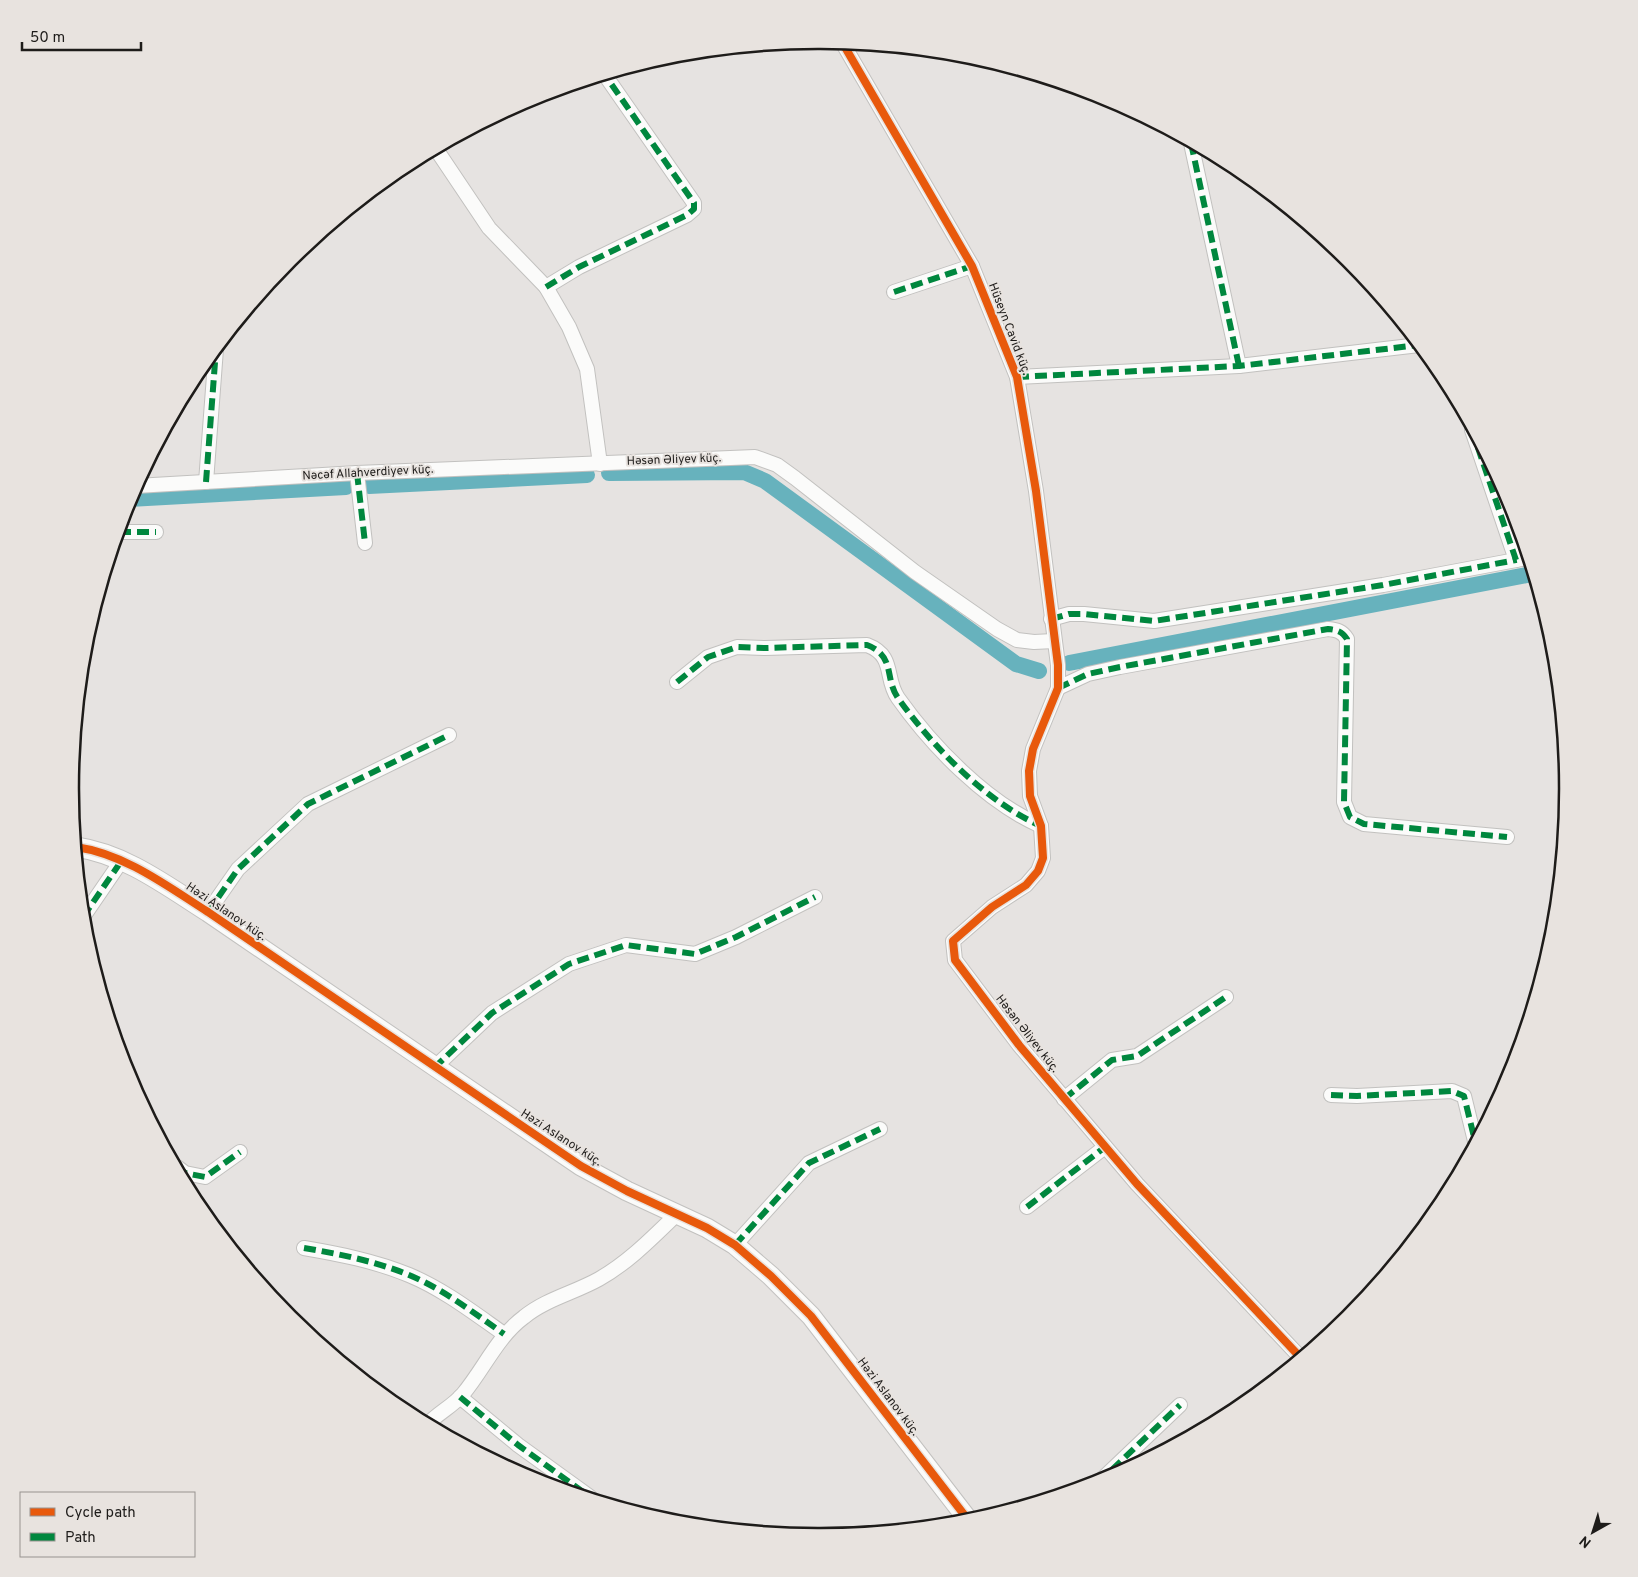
<svg xmlns="http://www.w3.org/2000/svg" width="1638" height="1577" viewBox="0 0 1638 1577" font-family="Overpass,sans-serif">
	<style>
		.lines { fill: none; stroke-linecap: round; stroke-linejoin: round }
		.canal { stroke: #67b2bd; stroke-width: 16 }
		.street-casing { stroke: #c2c1bf; stroke-width: 16 }
		.secondary-casing { stroke: #c2c1bf; stroke-width: 21 }
		.street { stroke: #fbfbfa; stroke-width: 14 }
		.secondary { stroke: #fbfbfa; stroke-width: 19 }
		.quiet { stroke: #00873e; stroke-width: 6; stroke-dasharray: 12 6; stroke-linecap: butt }
		.cycleway-casing { stroke: #e8e3df; stroke-width: 11 }
		.cycleway { stroke: #e8590c; stroke-width: 8 }
		.labels { text-anchor: middle; dominant-baseline: central; stroke-width: 4; stroke-linejoin: round; paint-order: stroke }
		.street-label { font-size: 12px; fill: #1e1c1a; stroke: #e8e3df }
		.rim { fill: none; stroke: #1e1c1a; stroke-width: 2.5 }
	</style>
	<rect width="100%" height="100%" fill="#e6e3e1"/>
	<g class="lines">
		<g class="canal">
			<polyline points="609,473 744,472 765,481 1016,664 1039,671"/>
			<polyline points="369,486 587,475"/>
			<polyline points="129,499 346,487"/>
			<polyline points="1069,663 1532,574"/>
		</g>
		<g class="street-casing">
			<g id="street">
				<polyline points="842,42 972,266 1017,377 1036,491 1058,665 1058,688 1033,749 1029,771 1030,796 1041,826 1043,858 1038,871 1026,885 992,907 953,941 955,960 1019,1045 1137,1184 1300,1357"/>
				<polyline points="1191,143 1239,366"/>
				<polyline points="436,149 489,228 546,287 569,327 587,369 600,464"/>
				<polyline points="546,287 579,267 687,215 694,209 694,203 605,75"/>
				<polyline points="894,292 972,266"/>
				<polyline points="1017,377 1239,366 1419,345"/>
				<polyline points="1472,430 1516,560 1527,558"/>
				<polyline points="357,473 365,543"/>
				<polyline points="206,482 216,349"/>
				<polyline points="136,486 357,473 755,457 777,465 795,478 915,572 997,629 1017,640 1034,642 1054,641"/>
				<polyline points="119,532 156,532"/>
				<polyline points="1051,619 1069,614 1084,614 1154,621 1383,585 1516,560"/>
				<path d="M677,682L708,657L737,647L765,648L867,645C896,656 884,678 898,698C932,746 986,802 1041,826"/>
				<path d="M1058,688L1088,674L1120,667L1328,629C1337,630 1342,631 1347,639L1344,802L1350,817L1364,824L1507,837"/>
				<polyline points="208,912 238,869 308,804 449,735"/>
				<polyline points="83,917 122,860"/>
				<polyline points="434,1068 492,1013 569,964 626,945 695,954 736,937 815,897"/>
				<polyline points="1331,1095 1357,1096 1452,1091 1464,1096 1475,1141"/>
				<polyline points="1064,1099 1112,1060 1137,1056 1226,997"/>
				<polyline points="177,1167 185,1173 205,1177 240,1152"/>
				<polyline points="1027,1207 1105,1147"/>
				<polyline points="735,1245 809,1163 880,1129"/>
				<path d="M304,1248C339,1254 375,1261 409,1275C443,1289 474,1313 504,1334"/>
				<polyline points="460,1397 518,1445 590,1497"/>
				<path d="M428,1424C438,1413 453,1406 463,1394C484,1369 497,1337 524,1317C546,1299 574,1293 599,1279C629,1262 653,1237 678,1213"/>
				<polyline points="1099,1482 1180,1405"/>
			</g>
		</g>
		<g class="secondary-casing">
			<path id="secondary" d="M76,847C125,854 167,886 208,912L581,1166L627,1191L707,1228L735,1245L771,1276L811,1316L969,1521"/>
		</g>
		<use href="#street" class="street"/>
		<use href="#secondary" class="secondary"/>
		<g class="quiet">
			<polyline points="1191,143 1239,366"/>
			<polyline points="546,287 579,267 687,215 694,209 694,203 605,75"/>
			<polyline points="894,292 972,266"/>
			<polyline points="1017,377 1239,366 1419,345"/>
			<polyline points="1472,430 1516,560 1527,558"/>
			<polyline points="357,473 365,543"/>
			<polyline points="206,482 216,349"/>
			<polyline points="119,532 156,532"/>
			<polyline points="1051,619 1069,614 1084,614 1154,621 1383,585 1516,560"/>
			<path d="M677,682L708,657L737,647L765,648L867,645C896,656 884,678 898,698C932,746 986,802 1041,826"/>
			<path d="M1058,688L1088,674L1120,667L1328,629C1337,630 1342,631 1347,639L1344,802L1350,817L1364,824L1507,837"/>
			<polyline points="208,912 238,869 308,804 449,735"/>
			<polyline points="83,917 122,860"/>
			<polyline points="434,1068 492,1013 569,964 626,945 695,954 736,937 815,897"/>
			<polyline points="1331,1095 1357,1096 1452,1091 1464,1096 1475,1141"/>
			<polyline points="1064,1099 1112,1060 1137,1056 1226,997"/>
			<polyline points="177,1167 185,1173 205,1177 240,1152"/>
			<polyline points="1027,1207 1105,1147"/>
			<polyline points="735,1245 809,1163 880,1129"/>
			<path d="M304,1248C339,1254 375,1261 409,1275C443,1289 474,1313 504,1334"/>
			<polyline points="460,1397 518,1445 590,1497"/>
			<polyline points="1099,1482 1180,1405"/>
		</g>
		<g class="cycleway-casing">
			<g id="cycleway">
				<polyline points="842,42 972,266 1017,377 1036,491 1058,665 1058,688 1033,749 1029,771 1030,796 1041,826 1043,858 1038,871 1026,885 992,907 953,941 955,960 1019,1045 1137,1184 1300,1357"/>
				<path d="M76,847C125,854 167,886 208,912L581,1166L627,1191L707,1228L735,1245L771,1276L811,1316L969,1521"/>
			</g>
		</g>
		<use href="#cycleway" class="cycleway"/>
	</g>
	<g class="labels">
		<g class="street-label">
			<text transform="translate(1009 329) rotate(69)">Hüseyn Cavid küç.</text>
			<text transform="translate(674 460) rotate(-2)">Həsən Əliyev küç.</text>
			<text transform="translate(368 473) rotate(-3)">Nəcəf Allahverdiyev küç.</text>
			<text transform="translate(226 912) rotate(34)">Həzi Aslanov küç.</text>
			<text transform="translate(1027 1034) rotate(52)">Həsən Əliyev küç.</text>
			<text transform="translate(561 1138) rotate(33)">Həzi Aslanov küç.</text>
			<text transform="translate(888 1397) rotate(53)">Həzi Aslanov küç.</text>
		</g>
	</g>
	<path d="M0 0H1638V1577H0ZM818 49H820A739 739 0 0 1 1559 788V789A739 739 0 0 1 820 1528H818A739 739 0 0 1 79 789V788A739 739 0 0 1 818 49Z" fill="#e8e3df" fill-rule="evenodd"/>
	<path class="rim" d="M818 49H820A739 739 0 0 1 1559 788V789A739 739 0 0 1 820 1528H818A739 739 0 0 1 79 789V788A739 739 0 0 1 818 49Z"/>
	<rect x="20" y="1492" width="175" height="65" fill="#e8e3df" stroke="#979390"/>
	<rect x="30" y="1508" width="25" height="8" fill="#e8590c" stroke="#979390"/>
	<text x="65" y="1517" font-size="15" fill="#1e1c1a">Cycle path</text>
	<rect x="30" y="1533" width="25" height="8" fill="#00873e" stroke="#979390"/>
	<text x="65" y="1542" font-size="15" fill="#1e1c1a">Path</text>
	<g transform="translate(1593 1532) rotate(219)" stroke="#e8e3df" stroke-width="4" paint-order="stroke">
	<path d="M0-4L9 19L0 12L-9 19Z" fill="#1e1c1a"/>
	<text y="-8" font-size="14" font-weight="bold" text-anchor="middle" fill="#1e1c1a">N</text>
	</g>
	<path d="M22 42v8h119v-8" fill="none" stroke="#1e1c1a" stroke-width="2.5"/>
	<text x="30" y="42" font-size="15" fill="#1e1c1a" stroke="#e8e3df" stroke-width="4" paint-order="stroke">50 m</text>
</svg>
